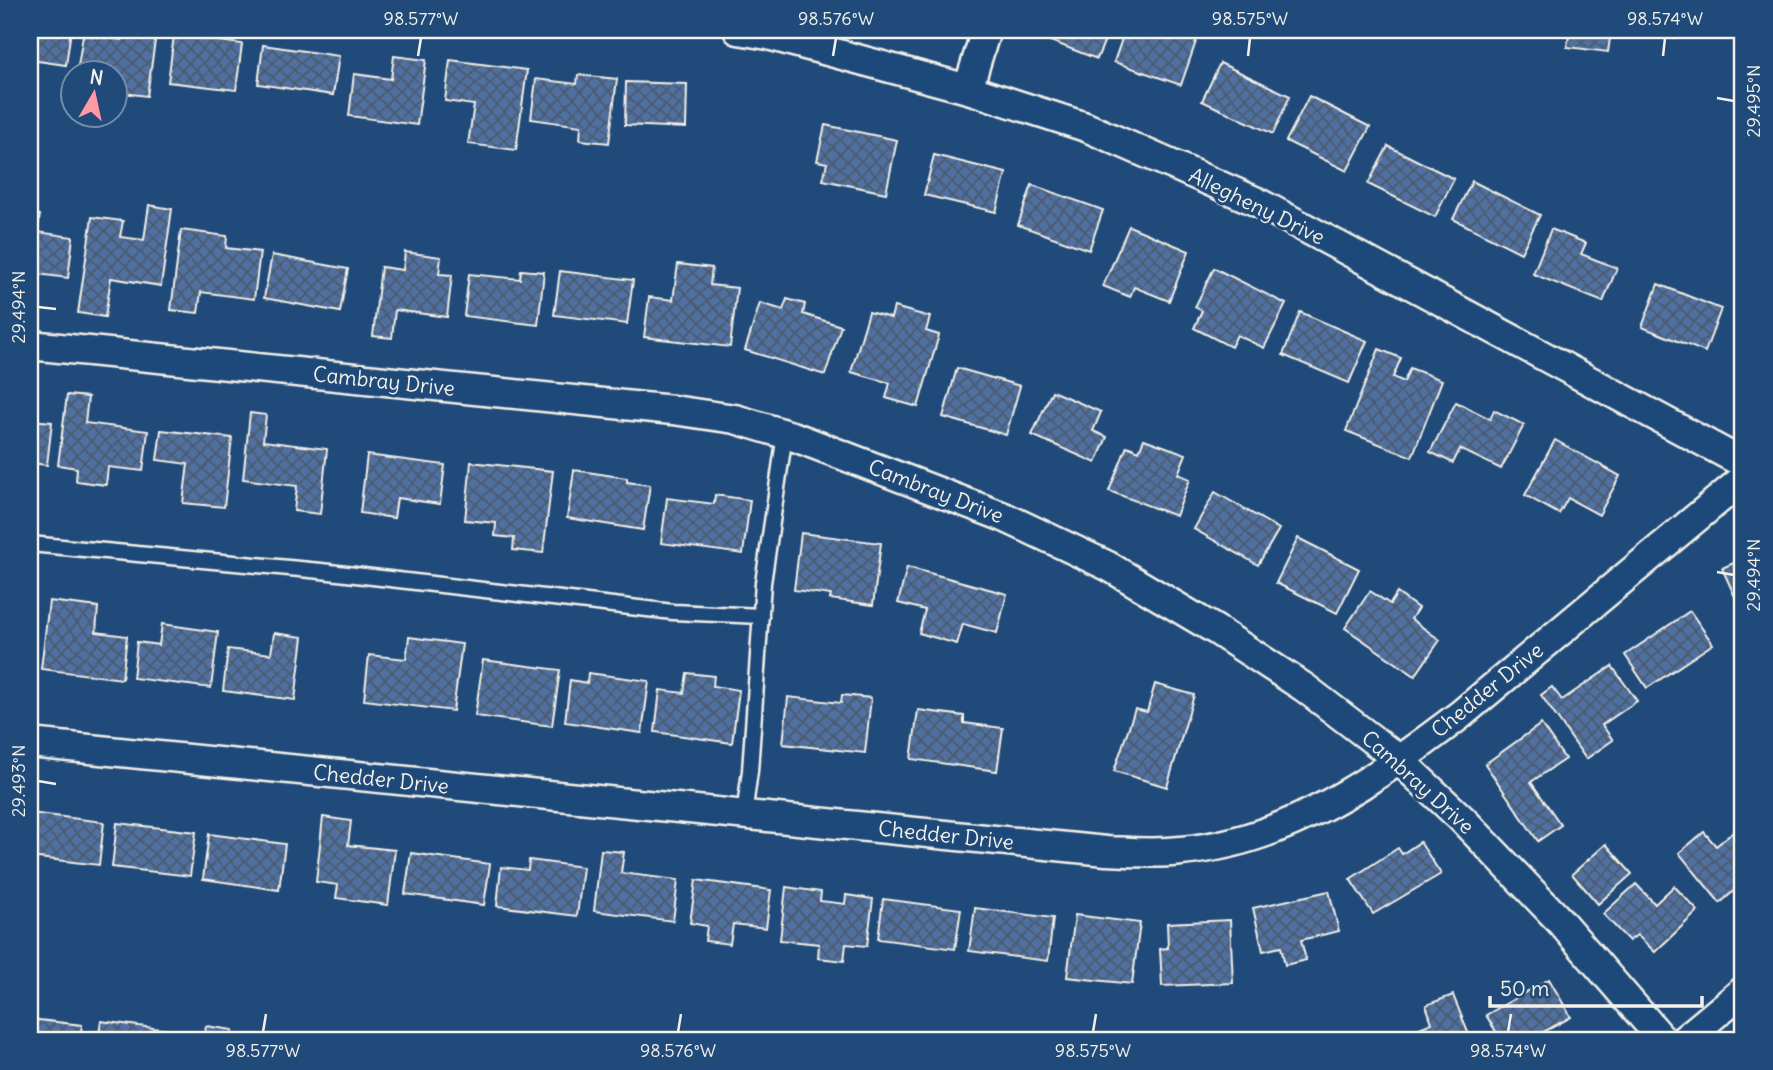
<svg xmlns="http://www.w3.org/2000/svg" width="1773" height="1070" viewBox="0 0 1773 1070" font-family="Delius,sans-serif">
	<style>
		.building { fill: url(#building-cross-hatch); stroke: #f4f1e8; stroke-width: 2 }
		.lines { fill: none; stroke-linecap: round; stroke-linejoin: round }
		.service-casing { stroke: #f4f1e8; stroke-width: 19 }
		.minor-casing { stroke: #f4f1e8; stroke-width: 33 }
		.service { stroke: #1f4a7a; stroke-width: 14 }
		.minor { stroke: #1f4a7a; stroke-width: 28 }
		.ticks { fill: none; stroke: #f4f1e8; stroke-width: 2.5 }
		.labels { text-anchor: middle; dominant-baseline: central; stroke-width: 6; stroke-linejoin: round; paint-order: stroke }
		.street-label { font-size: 21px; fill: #f4f1e8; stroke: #1f4a7a }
		.neatline { fill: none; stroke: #f4f1e8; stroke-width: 2.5 }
		.ticks-label { font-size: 18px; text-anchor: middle; fill: #f4f1e8 }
	</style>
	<defs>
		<pattern id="building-cross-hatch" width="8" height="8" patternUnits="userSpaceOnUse" patternTransform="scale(1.75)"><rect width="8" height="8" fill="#4f70a0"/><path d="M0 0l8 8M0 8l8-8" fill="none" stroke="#4c5a6e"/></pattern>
	</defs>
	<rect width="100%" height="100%" fill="#1f4a7a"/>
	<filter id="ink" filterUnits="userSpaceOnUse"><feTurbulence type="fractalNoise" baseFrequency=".0143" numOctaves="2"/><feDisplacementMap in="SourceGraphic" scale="14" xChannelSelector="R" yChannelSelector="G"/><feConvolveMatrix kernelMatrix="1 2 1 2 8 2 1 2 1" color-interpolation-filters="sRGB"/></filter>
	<g filter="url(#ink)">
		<g class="building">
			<polygon points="30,30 71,30 66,65 30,60"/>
			<polygon points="123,30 156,34 147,96 116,92 116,74 77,72 83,35 122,40"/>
			<polygon points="1028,30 1109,30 1097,59 1027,32"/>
			<polygon points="1125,30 1200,30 1181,85 1114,62"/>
			<polygon points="1570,30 1642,30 1641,35 1611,31 1608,52 1567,47"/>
			<polygon points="1671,30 1740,30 1740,31 1672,38"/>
			<polygon points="174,35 242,44 236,90 168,82"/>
			<polygon points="263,45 339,56 333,95 258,84"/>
			<polygon points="394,56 426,60 417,125 349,116 354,74 391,79"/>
			<polygon points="450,60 527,70 516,150 468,144 474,105 445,101"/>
			<polygon points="1220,63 1290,96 1273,134 1202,101"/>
			<polygon points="578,75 617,79 609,143 580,140 581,126 531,119 536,79 577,84"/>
			<polygon points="626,82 687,84 686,128 625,125"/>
			<polygon points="1309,96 1370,127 1347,171 1286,141"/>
			<polygon points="825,125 897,140 886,193 823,180 827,163 817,161"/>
			<polygon points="1388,146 1454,179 1435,217 1368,184"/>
			<polygon points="934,155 1006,173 996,212 924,195"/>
			<polygon points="1472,181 1540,215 1521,253 1453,219"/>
			<polygon points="1032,185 1103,210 1089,250 1018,225"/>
			<polygon points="149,205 172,209 161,286 111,278 105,317 78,313 92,217 123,221 120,237 144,240"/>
			<polygon points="30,213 40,215 37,232 73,237 68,278 30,273"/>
			<polygon points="1129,226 1189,251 1169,301 1134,287 1130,297 1103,286"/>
			<polygon points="1551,229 1586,243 1581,254 1617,268 1603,302 1533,274"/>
			<polygon points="181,230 227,236 226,248 260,252 254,299 201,292 198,313 171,310"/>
			<polygon points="405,252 441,257 439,274 452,275 447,317 395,310 392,338 373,336 381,267 403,270"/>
			<polygon points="272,255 348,269 340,312 264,298"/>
			<polygon points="678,264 712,268 710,285 737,288 730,347 644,337 649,297 673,300"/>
			<polygon points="1214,268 1286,304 1264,348 1237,335 1231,347 1194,328 1202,311 1195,307"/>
			<polygon points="521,270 544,272 538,325 464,316 469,274 520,279"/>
			<polygon points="560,271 633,280 627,324 554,315"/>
			<polygon points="1658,284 1721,309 1705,352 1642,327"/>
			<polygon points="787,299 805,304 803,314 841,326 825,375 745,350 760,303 783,310"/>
			<polygon points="894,307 930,317 926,331 939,335 918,407 886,398 890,383 851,372 869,312 891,318"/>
			<polygon points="1300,312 1367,341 1349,383 1283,355"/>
			<polygon points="1379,349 1401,358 1393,377 1404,382 1410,368 1442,380 1412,457 1346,431"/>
			<polygon points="957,368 1020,386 1006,435 943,417"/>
			<polygon points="1052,391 1101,412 1093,431 1107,437 1096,463 1032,435"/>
			<polygon points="67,395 88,397 85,423 148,431 143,471 108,467 106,485 76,481 77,468 58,465"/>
			<polygon points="1456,402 1490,419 1494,410 1524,425 1501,469 1460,449 1453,463 1430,452"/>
			<polygon points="250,413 266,415 263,441 327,449 320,514 294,511 297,486 243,479"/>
			<polygon points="30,420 52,422 47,465 30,463"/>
			<polygon points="161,430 232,438 224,507 183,503 188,464 157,460"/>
			<polygon points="1144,439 1186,454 1178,474 1190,479 1176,516 1109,491 1127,446 1139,451"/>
			<polygon points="1555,440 1620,476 1599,515 1568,498 1559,514 1525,495"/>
			<polygon points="367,455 445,465 440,504 397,498 394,518 360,513"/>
			<polygon points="471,462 553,471 543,553 513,550 514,538 495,536 496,523 465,520"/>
			<polygon points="574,470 627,478 627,482 650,485 643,530 567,518"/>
			<polygon points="1215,492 1279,529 1258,565 1194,529"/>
			<polygon points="715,495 750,500 743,554 661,543 667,498 714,504"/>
			<polygon points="801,533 881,543 873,605 830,599 831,595 794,590"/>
			<polygon points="1298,538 1359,569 1337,613 1276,583"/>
			<polygon points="1743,559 1743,609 1741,610 1722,568"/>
			<polygon points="907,567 1007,594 997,633 963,624 957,644 919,633 925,610 898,603"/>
			<polygon points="1370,591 1390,604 1397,593 1418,608 1411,619 1440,640 1415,676 1345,628"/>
			<polygon points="49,601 98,607 96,632 127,636 122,679 41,669"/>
			<polygon points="1690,611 1713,644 1647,688 1625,655"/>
			<polygon points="162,624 218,632 211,688 133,678 137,642 159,645"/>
			<polygon points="274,633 303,637 295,700 223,691 228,649 271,654"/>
			<polygon points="409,637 462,644 453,711 364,700 369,655 406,659"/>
			<polygon points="483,660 560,670 552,726 475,716"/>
			<polygon points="1612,666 1637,701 1602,725 1613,740 1586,759 1541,695 1552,687 1562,700"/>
			<polygon points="588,673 649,681 642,733 565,722 570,680 587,683"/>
			<polygon points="687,673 714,676 713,686 739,690 732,743 655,732 660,690 684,693"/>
			<polygon points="1155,684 1194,695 1167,787 1114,771 1135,709 1147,712"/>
			<polygon points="842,695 871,698 865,753 783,744 788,697 841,703"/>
			<polygon points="918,710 964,716 964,723 1003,728 997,771 911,759"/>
			<polygon points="1541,724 1565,759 1531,782 1561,825 1538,841 1485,764"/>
			<polygon points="30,813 104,822 99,865 30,857"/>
			<polygon points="323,817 351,821 348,845 395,850 388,905 336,898 338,885 316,882"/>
			<polygon points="117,823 196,832 190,876 112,867"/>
			<polygon points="1742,825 1743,883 1720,903 1679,853 1704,832 1716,846"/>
			<polygon points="209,834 285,844 279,890 203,879"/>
			<polygon points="1420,842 1441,874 1373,914 1350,879 1398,848 1402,854"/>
			<polygon points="1606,844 1632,874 1598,904 1572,874"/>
			<polygon points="601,850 624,852 621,873 678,880 673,921 594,911"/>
			<polygon points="411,853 490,864 484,905 405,894"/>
			<polygon points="529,860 583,867 577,916 497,906 501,867 528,870"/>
			<polygon points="696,880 771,890 766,928 733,924 730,944 705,941 707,926 690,923"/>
			<polygon points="1636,884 1655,904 1674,886 1698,911 1655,952 1637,935 1629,941 1603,914"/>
			<polygon points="786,887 821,892 820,901 845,904 846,895 873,899 867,946 846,944 844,961 818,958 819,944 780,940"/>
			<polygon points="1329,891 1339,931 1301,940 1306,960 1285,965 1281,947 1263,951 1253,908"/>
			<polygon points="883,899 961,909 955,949 878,939"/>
			<polygon points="975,908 1053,918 1048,961 969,951"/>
			<polygon points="1075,915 1140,923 1132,984 1067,977"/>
			<polygon points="1230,920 1233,983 1162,986 1160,949 1168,948 1167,923"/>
			<polygon points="1549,979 1571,1017 1529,1040 1501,1040 1486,1015"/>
			<polygon points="1453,995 1471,1040 1397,1040 1396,1037 1432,1023 1426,1005"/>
			<polygon points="30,1019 82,1025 80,1040 30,1040"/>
			<polygon points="101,1021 169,1030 168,1040 98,1040"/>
			<polygon points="206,1026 233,1030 232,1040 183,1040 184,1035 204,1038"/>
		</g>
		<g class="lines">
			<g class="service-casing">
				<g id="service">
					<polyline points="30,544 321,571 673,612 761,616"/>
					<polyline points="744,815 750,771 763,583 785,434"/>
				</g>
			</g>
			<g class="minor-casing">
				<g id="minor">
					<polyline points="738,30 768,35 968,89 1086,127 1255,201 1743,463"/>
					<polyline points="968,89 986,30"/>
					<polyline points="30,345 673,410 735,419 795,437 1004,517 1108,566 1216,630 1305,688 1398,759 1463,820 1559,920 1663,1040"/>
					<path d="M30,743L1106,851C1131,852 1156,854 1181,851C1288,842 1377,778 1460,715L1743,479"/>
					<polyline points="1684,1040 1743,991"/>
				</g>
			</g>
			<use href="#service" class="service"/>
			<use href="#minor" class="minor"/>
		</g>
	</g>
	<path class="ticks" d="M418,56L421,38M833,56L836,38M1248,56L1250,38M1663,56L1665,38M1717,98L1734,101M38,307L56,309M1717,572L1734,575M38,781L56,784M263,1032L266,1014M678,1032L681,1014M1093,1032L1096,1014M1508,1032L1511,1014"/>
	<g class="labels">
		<g class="street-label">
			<text transform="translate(1257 206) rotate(26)">Allegheny Drive</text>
			<text transform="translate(384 381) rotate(6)">Cambray Drive</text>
			<text transform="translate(936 491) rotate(21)">Cambray Drive</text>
			<text transform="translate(1487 690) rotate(-39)">Chedder Drive</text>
			<text transform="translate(381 779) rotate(6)">Chedder Drive</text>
			<text transform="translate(1418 782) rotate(42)">Cambray Drive</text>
			<text transform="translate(946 835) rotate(6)">Chedder Drive</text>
		</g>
	</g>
	<rect width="1773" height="1070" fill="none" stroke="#1f4a7a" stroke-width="77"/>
	<g transform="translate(94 94) rotate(9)"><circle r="33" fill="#1f4a7a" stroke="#748da6" stroke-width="2"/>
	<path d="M0-5L12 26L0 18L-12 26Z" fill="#ff9aa2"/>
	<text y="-10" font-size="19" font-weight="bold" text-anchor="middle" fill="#f4f1e8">N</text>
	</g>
	<path d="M1490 996v10h212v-10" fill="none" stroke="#f4f1e8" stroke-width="3.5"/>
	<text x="1500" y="996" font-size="21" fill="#f4f1e8" stroke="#1f4a7a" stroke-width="5" paint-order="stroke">50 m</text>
	<rect x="38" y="38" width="1696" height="994" class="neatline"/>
	<g class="ticks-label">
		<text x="421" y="25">98.577°W</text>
		<text x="836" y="25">98.576°W</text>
		<text x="1250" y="25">98.575°W</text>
		<text x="1665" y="25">98.574°W</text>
		<text transform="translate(1754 101) rotate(-90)" y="6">29.495°N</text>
		<text transform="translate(19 307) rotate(-90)" y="6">29.494°N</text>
		<text transform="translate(1754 575) rotate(-90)" y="6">29.494°N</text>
		<text transform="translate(19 781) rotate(-90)" y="6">29.493°N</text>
		<text x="263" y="1057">98.577°W</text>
		<text x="678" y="1057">98.576°W</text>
		<text x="1093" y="1057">98.575°W</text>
		<text x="1508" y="1057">98.574°W</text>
	</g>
</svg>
